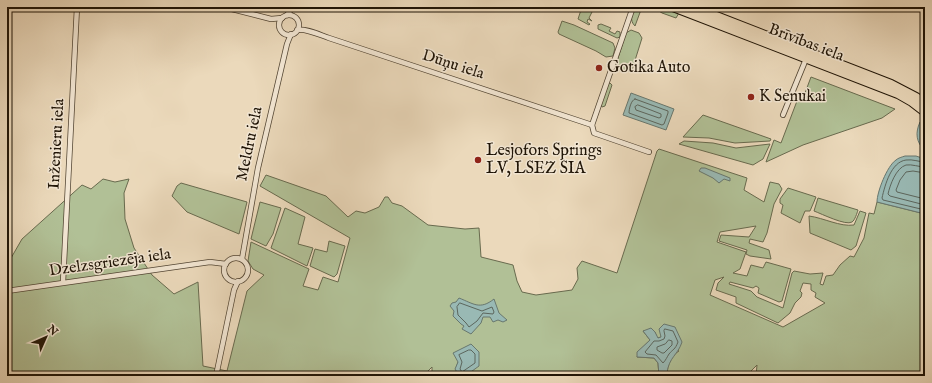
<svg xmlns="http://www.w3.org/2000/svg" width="932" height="383" viewBox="0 0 932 383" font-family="'IM FELL English',serif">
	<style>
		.green { fill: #b1c096; stroke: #686a4e; fill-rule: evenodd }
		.water { fill: #99b9b4; stroke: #68776e }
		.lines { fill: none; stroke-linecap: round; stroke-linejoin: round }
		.shore { stroke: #5c665d; stroke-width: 1 }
		.street-casing { stroke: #524533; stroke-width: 6 }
		.highway-casing { stroke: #1f1406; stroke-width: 10 }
		.street { stroke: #f2e6d3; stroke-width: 4.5 }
		.highway { stroke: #ebd9bb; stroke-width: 8 }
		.poi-dot { fill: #8f2418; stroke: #f2e6d3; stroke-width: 1.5 }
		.labels { text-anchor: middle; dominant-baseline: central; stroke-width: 3; stroke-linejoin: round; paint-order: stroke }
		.street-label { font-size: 16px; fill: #1f1406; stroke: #f2e6d3 }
		.poi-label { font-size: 16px; fill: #1f1406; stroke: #f2e6d3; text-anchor: start }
	</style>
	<rect width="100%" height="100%" fill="#ebd9bb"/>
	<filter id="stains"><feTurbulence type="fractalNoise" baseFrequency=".005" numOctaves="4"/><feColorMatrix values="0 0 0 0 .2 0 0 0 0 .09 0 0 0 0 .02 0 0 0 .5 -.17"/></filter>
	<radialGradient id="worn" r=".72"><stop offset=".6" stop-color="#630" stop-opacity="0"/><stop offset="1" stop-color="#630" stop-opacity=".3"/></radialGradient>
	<g class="green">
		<polygon points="582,7 597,7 597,9 594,8 589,18 592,21 588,19 587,22 590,24 589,25 578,19"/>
		<path d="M635,7H642L635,26C629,20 632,14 635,7Z"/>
		<polygon points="653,7 666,7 679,13 676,18 662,13"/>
		<polygon points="562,21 574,25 613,43 615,48 613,56 606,57 596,51 559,34 558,32"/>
		<polygon points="601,24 611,28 609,31 615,34 617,31 620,32 620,37 617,38 598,29 598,25"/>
		<polygon points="631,30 639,33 642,38 632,70 626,72 617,69 616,64 626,33"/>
		<polygon points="811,77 895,109 882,118 803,145 766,162 774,140 781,143 797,101 805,93"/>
		<polygon points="610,83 612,85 605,106 602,107 601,105 608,84"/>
		<polygon points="703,115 771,139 770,141 735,143 709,138 683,137"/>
		<polygon points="684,141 713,143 736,148 770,144 763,159 753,165 679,144"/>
		<path d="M659,149L747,178L744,190L764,202L770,182L779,184L782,189L774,204L767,233L763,242L750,239L749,243L769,250L771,259L750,256L746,254L747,250L719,241L721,235L749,237L756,226L720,232L717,242L746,252L740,269L733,273L747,276L751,265L763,268L766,262L791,269L782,301L779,302L758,293L759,288L756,286L753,288L730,282L729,284L751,291L757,297L783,308L792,273L794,271L810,274L823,273L820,284L823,285L826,276L833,275L840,265L850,256L854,257L864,238L869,213L874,214L877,202L925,214V376H756L757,365L746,376H670L667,373C668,363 671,356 679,351L661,337L657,338L655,332L643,331L650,340L641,349L637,357L654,358L658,363L659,376H467L468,374L458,362L456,369L458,374L456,376H436L432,374V367L423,376H7V265L22,239L82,185L91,189L103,179L115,182L129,179L124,193L125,219L134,248L152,275L174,294L198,282L203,366L227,371L247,291L264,275L253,269L248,261L251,242L309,269L303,286L318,290L323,277L338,282L350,238L260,186L266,175L326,196L348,217L356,211L365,213L379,207L385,197H388L392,203L402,206L428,225L465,229L479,228L481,257L513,265L517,281L522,292L536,295L572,290L578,279L577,268L582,261L617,273L657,151ZM724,277L718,283L716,290L736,297V303L778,323L790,313L795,303L801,297L802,293L800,291L803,283L811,284V290L816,293L815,297L825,303L783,327L710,295L715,280Z"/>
		<polygon points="181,183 247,202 239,234 187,212 172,196 177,186"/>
		<polygon points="788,188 816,197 810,211 805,211 800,223 781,213 783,205 780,203 780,199"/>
		<path d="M818,198L858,210C857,213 855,220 852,222C846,226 822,214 814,211Z"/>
		<polygon points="260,202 281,208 273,234 266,246 251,239"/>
		<polygon points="285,208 305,217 298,244 313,248 307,266 271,248"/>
		<path d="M860,211L866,213L856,246L851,250L810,233L809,216C824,218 840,227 854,225Z"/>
		<polygon points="329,241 345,246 337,274 334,277 310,266 315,249 327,252"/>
	</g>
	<g class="water">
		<polygon points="631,93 674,109 666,130 623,115"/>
		<path d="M920,122L925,124V151C916,142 915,133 920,122Z"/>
		<path d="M905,156H916L925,159V214L877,202C877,192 887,166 896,160C898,158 902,157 905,156Z"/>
		<polygon points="701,168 705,168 730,178 730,181 724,179 719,183 713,178 699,171"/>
		<path d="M459,298C474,304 480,310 494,299L499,313L507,320L503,322L498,320L493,322L490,317H483L481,323L471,334L462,329L464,326L461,324L453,316L454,311L450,306L452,303L456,302Z"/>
		<path d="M664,324L675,327L682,342C678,355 669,357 667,373L670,376H659L658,363L654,358L637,357V352L650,340L643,331L651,328L655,332L658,338L661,337L659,329Z"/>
		<polygon points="471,344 479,352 479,366 468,374 467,376 456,376 458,374 455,369 458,362 453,353"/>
	</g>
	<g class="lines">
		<g class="shore">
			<path d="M635,99L668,111V113L664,124L662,125L629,113C629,109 631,100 635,99Z"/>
			<polygon points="638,105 661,114 661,117 659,118 636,110 635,107"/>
			<path d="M925,162C919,162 913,159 906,160C891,162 885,185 882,198L883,200L925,210"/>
			<path d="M925,167C919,167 912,164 906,165C896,168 890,185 888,194L890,196L925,205"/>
			<polyline points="925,173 913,171 906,172 900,180 896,190 897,192 925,199"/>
			<polygon points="460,303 482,311 492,307 494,312 493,314 483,313 477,321 469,327 466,323 458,315 457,307"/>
			<path d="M665,329L673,331L678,342C675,350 673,349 669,354C667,357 666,360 663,363L656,355L647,354L645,352L654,341H659L664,339L665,336L664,331Z"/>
			<polygon points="669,340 672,341 672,345 664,353 662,353 657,350 657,347 665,344"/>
			<polygon points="469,350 471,350 475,354 475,363 462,372 460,369 462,362 459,355"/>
		</g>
		<g class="street-casing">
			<g id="street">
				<polyline points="224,7 271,19 282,18"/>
				<polyline points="633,7 592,125 594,133 649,152"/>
				<polyline points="287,15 293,7"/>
				<circle cx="289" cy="25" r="10"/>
				<path d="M297,30C306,28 320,35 329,38L592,125"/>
				<polyline points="783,115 806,59"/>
				<circle cx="236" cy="270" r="12"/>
				<polyline points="242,259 258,168 287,44 291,34"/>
				<polyline points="63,282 77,7"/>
				<polyline points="7,291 210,262 226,264"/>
				<polyline points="216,376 234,290 238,281"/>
			</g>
		</g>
		<g class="highway-casing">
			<g id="highway">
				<polyline points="673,7 898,94 912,102 925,112"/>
				<polyline points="693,7 891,84 916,97 925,104"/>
			</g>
		</g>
		<use href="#street" class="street"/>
		<use href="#highway" class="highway"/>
	</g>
	<g class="poi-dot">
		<circle cx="599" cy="68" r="4"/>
		<circle cx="751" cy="97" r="4"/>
		<circle cx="478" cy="160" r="4"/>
	</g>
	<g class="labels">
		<g class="street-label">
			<text transform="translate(806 43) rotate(21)">Brīvības iela</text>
			<text transform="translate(453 65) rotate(18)">Dūņu iela</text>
			<text transform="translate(57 144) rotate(-87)">Inženieru iela</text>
			<text transform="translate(250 144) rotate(-78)">Meldru iela</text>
			<text transform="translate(110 263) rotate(-8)">Dzelzsgriezēja iela</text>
		</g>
		<g class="poi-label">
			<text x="607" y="68">Gotika Auto</text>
			<text x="759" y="97">K Senukai</text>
			<text x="486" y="151">Lesjofors Springs<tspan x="486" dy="18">LV, LSEZ SIA</tspan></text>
		</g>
	</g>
	<rect width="932" height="383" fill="none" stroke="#ebd9bb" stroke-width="24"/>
	<rect x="8" y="8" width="916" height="367" fill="none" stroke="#1f1406" stroke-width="2"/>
	<rect x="12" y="12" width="908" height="359" fill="none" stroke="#1f1406"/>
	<g transform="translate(46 337) rotate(45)" stroke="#f2e6d3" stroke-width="3" paint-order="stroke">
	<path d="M0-3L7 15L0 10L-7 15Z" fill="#1f1406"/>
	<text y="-6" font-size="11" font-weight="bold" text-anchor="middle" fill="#1f1406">N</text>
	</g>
	<rect width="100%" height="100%" filter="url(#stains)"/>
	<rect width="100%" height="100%" fill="url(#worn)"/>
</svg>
